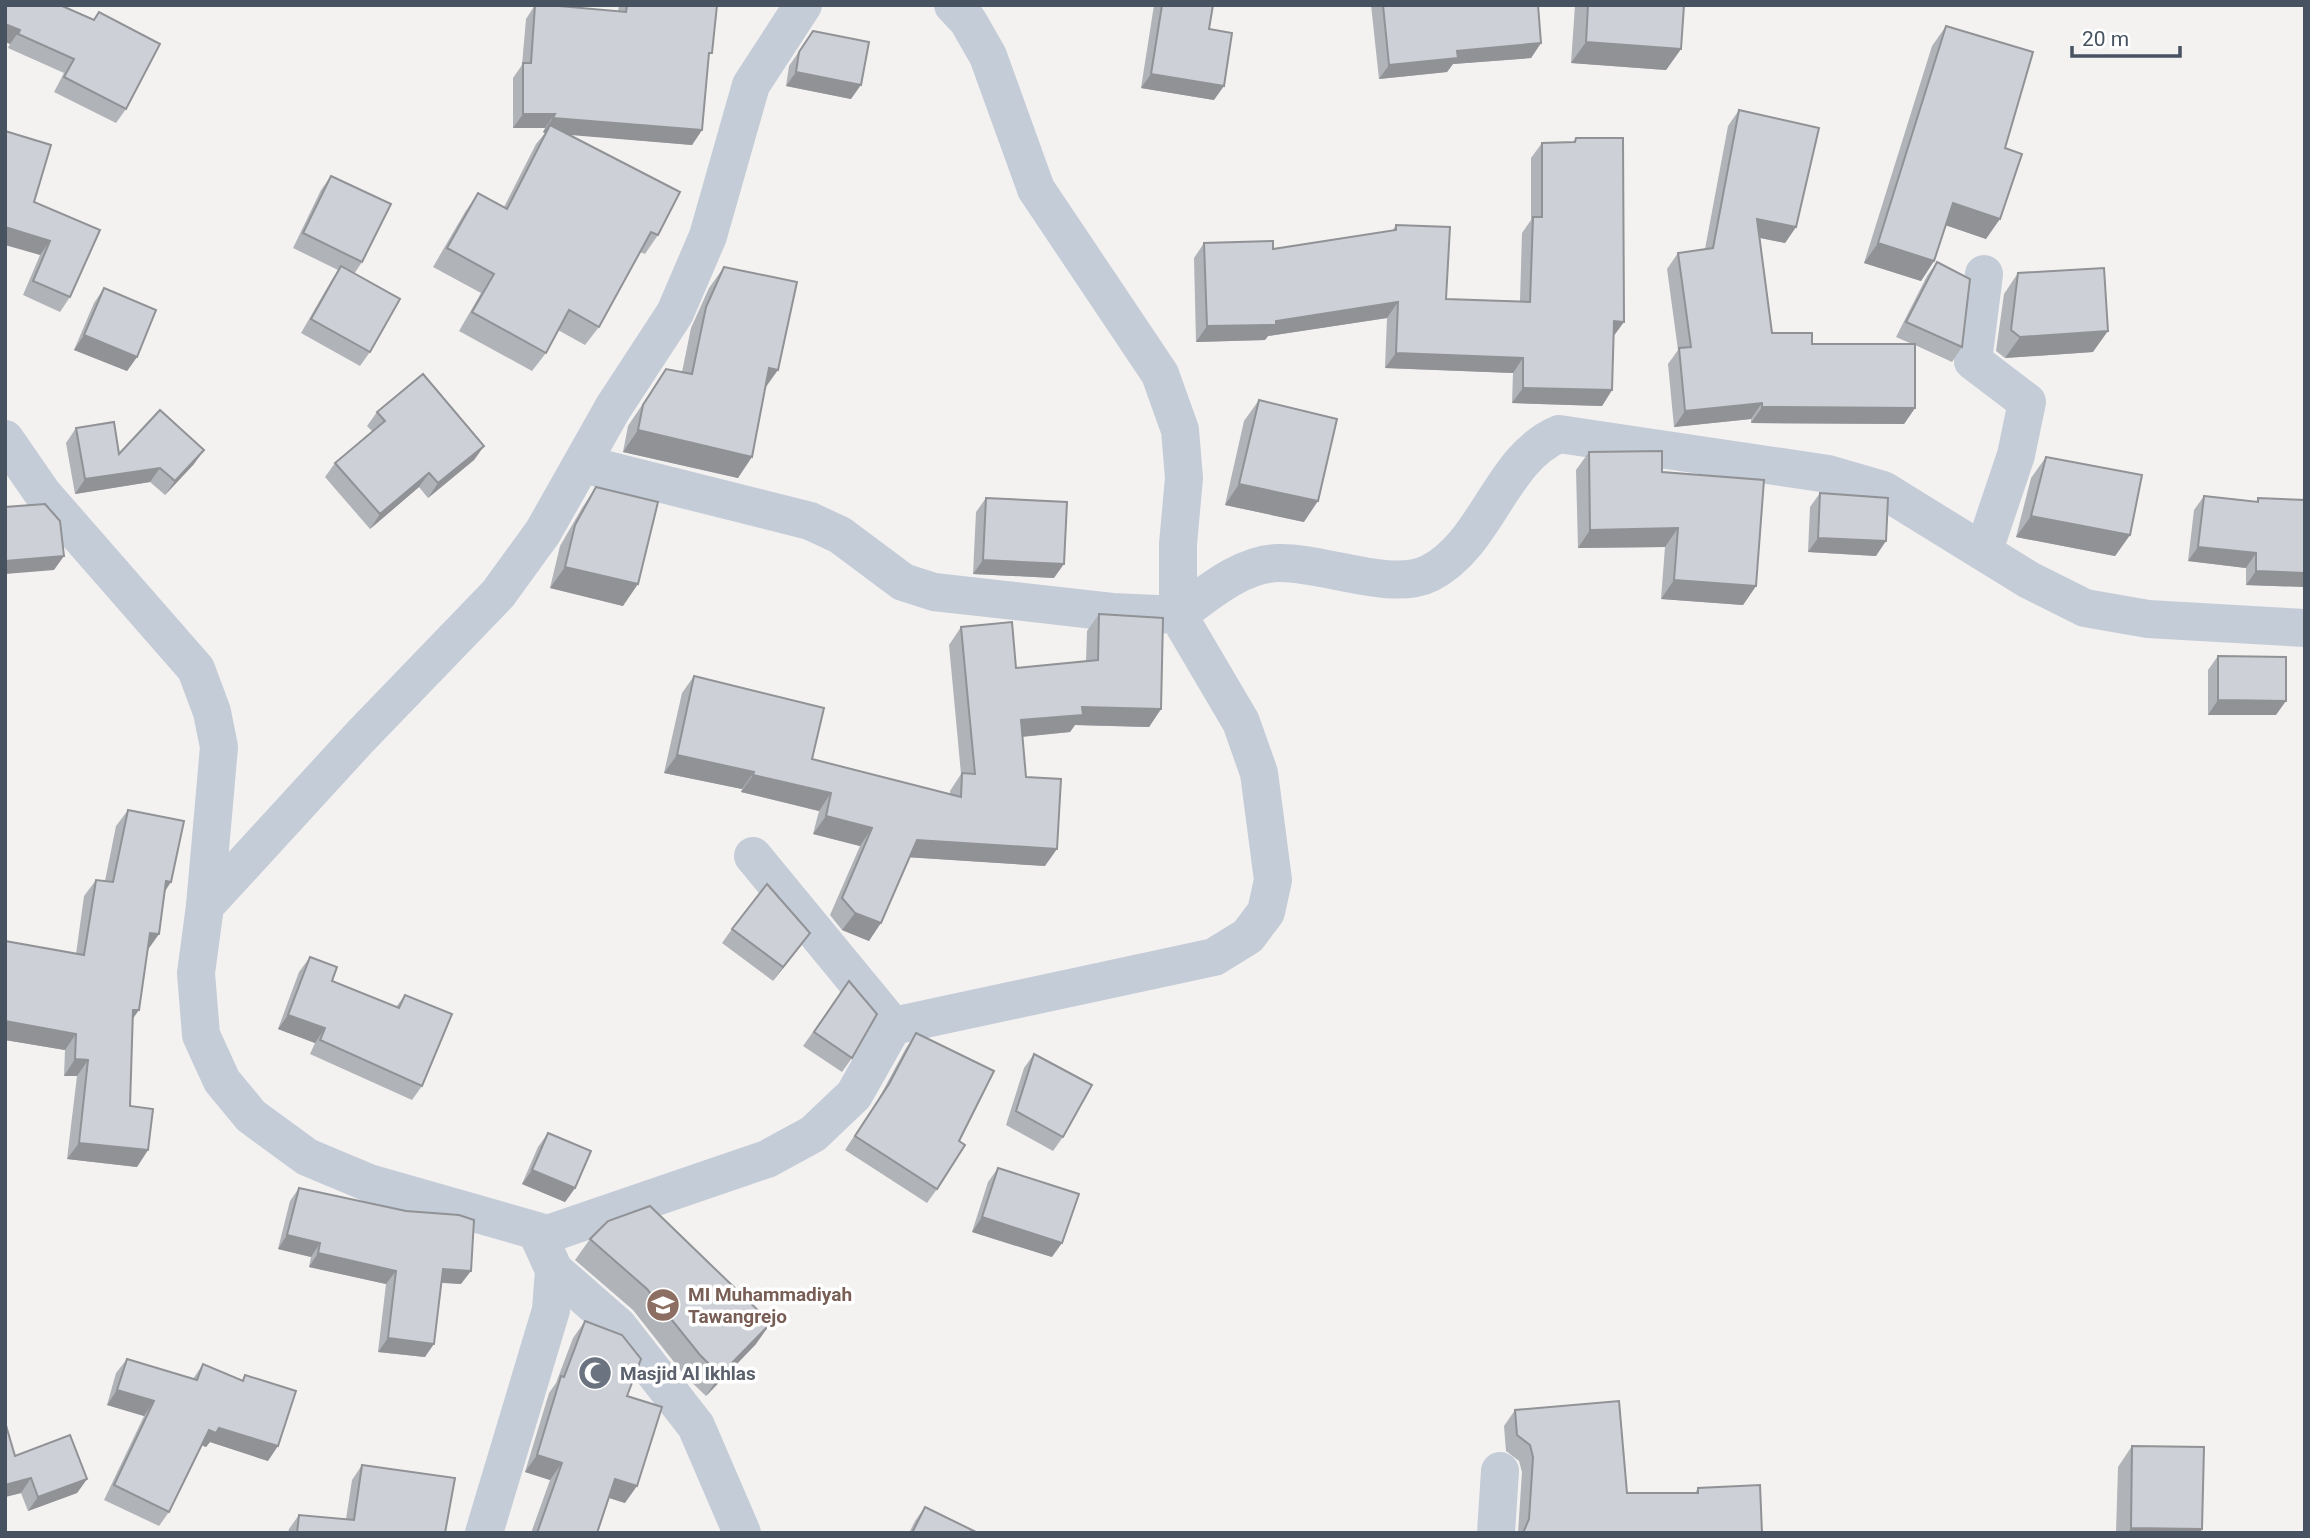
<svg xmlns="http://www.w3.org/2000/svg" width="2310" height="1538" viewBox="0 0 2310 1538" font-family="Roboto,sans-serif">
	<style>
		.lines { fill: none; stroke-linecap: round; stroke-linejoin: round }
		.minor { stroke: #c4ccd7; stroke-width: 38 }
		.wall { fill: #b0b3b8 }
		.shaded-wall { fill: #909296 }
		.building { fill: #cdd0d6; stroke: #909296; stroke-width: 2 }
		.labels { text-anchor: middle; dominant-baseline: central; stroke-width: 7; stroke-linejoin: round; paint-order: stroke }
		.education-label { font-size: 19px; font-weight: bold; fill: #785e54; stroke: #fff; text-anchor: start }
		.worship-label { font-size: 19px; font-weight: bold; fill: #5b616d; stroke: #fff; text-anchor: start }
	</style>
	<rect width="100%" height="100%" fill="#f4f1f1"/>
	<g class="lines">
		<g class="minor">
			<polyline points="953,5 968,21 988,56 1036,189 1160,374 1180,430 1184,478 1178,544 1178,615"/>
			<polyline points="5,439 43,494 196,669 212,712 219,747 205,906"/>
			<polyline points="1984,550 2016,455 2027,402 1973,361 1984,274"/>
			<path d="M1178,615C1207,594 1239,565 1277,563C1321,561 1391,593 1430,573C1487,544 1501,458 1559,434L1828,474L1883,490L2029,580L2085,608L2148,619L2305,628"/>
			<polyline points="753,856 893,1026"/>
			<polyline points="539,1237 767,1159 813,1134 854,1095 893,1026 1214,957 1248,936 1266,912 1273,880 1259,773 1241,722 1178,615 1112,612 934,592 903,582 840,535 810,521 583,464"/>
			<polyline points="554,1270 618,1326 696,1426 742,1533"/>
			<polyline points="484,1533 551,1310 554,1270 539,1237 544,1233 369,1183 307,1157 251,1116 222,1081 201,1035 196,973 205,906 360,737 498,594 543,532 613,408 675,313 708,236 751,85 803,5"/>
			<polyline points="1496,1533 1500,1471"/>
		</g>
	</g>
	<g class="wall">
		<polygon points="5,5 93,20 99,12 126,109 116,123 54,92 64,73 8,48 10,44"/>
		<polygon points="535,5 548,5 618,11 619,5 717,5 708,59 702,130 692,145 567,134 658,235 645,254 640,252 599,327 585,345 558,330 546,353 532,371 459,331 481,293 433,267 465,212 478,193 504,207 536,144 545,133 543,132 545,128 513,128 513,78 522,65 526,19"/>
		<polygon points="1154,5 1213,5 1209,29 1214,100 1141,88"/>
		<polygon points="1371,5 1538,5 1541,43 1531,58 1453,64 1447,72 1379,79"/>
		<polygon points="1575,5 1684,5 1681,49 1666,70 1571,63"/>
		<polygon points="1946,26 2005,148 1986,239 1946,225 1934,261 1921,281 1864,263 1932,46"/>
		<polygon points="813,31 851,99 786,86 789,66"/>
		<polygon points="1739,110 1796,227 1785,243 1760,238 1772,333 1812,344 1912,344 1896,337 1927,276 1937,262 1962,347 1952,362 1915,345 1915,408 1904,424 1751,423 1751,419 1674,427 1668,364 1678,350 1667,269 1678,253 1705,249 1728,126"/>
		<polygon points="1576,138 1614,336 1612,390 1602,406 1512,403 1513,373 1385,368 1387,318 1268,336 1265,340 1196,342 1194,258 1204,243 1273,249 1392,231 1396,225 1446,299 1520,301 1522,233 1531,220 1531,158 1542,143 1573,142"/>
		<polygon points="331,176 362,262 354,274 370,352 360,366 301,333 331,281 338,270 293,248 321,190"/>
		<polygon points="34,202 70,297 60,312 23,295 40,255"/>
		<polygon points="724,267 766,387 738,478 623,452 628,426 666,369 682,372 691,328 709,288"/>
		<polygon points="2018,273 2093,352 2005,358 1996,351 2004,294"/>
		<polygon points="104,288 137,357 127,371 74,350 94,303"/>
		<polygon points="1259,400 1304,522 1225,505 1244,421"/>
		<polygon points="377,412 484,446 474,460 428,498 419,487 370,529 325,477 335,463 372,431 367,426"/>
		<polygon points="76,428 119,454 194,464 165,495 150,482 75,494 66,443"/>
		<polygon points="1589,452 1662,472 1756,586 1743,605 1661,599 1665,547 1578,548 1576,470"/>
		<polygon points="2046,457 2130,535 2115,556 2016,537 2031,478"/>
		<polygon points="596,487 623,606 550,588 560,546 582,508"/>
		<polygon points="1820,493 1876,556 1808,552 1810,507"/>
		<polygon points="2204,496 2256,502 2258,498 2305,587 2246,585 2246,568 2188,561 2194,510"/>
		<polygon points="986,498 1054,578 973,574 976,512"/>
		<polygon points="1099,614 1161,709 1149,727 1075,725 1070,732 1022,737 1026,777 1045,866 909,857 869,941 842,930 830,915 860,846 813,834 819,811 741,792 742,789 664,773 682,693 694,676 812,759 950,794 950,791 961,774 949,645 961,627 1016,668 1086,661 1087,631"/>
		<polygon points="2218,656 2276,715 2208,715 2208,670"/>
		<polygon points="128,810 164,892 159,934 147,950 133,1019 130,1106 148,1150 137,1167 67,1159 77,1076 64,1076 65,1050 5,1040 5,941 76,954 84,896 96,880 105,881 116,826"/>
		<polygon points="732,929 810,933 773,981 722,943"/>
		<polygon points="310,957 332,981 396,1007 405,995 422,1086 412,1100 310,1054 315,1043 278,1029 299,972"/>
		<polygon points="849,981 852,1058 842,1072 803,1046"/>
		<polygon points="916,1033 937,1189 927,1203 845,1150 879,1098 906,1048"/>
		<polygon points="1034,1054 1063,1137 1053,1151 1006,1125 1024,1068"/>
		<polygon points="548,1133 575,1188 565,1202 522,1184 538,1147"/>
		<polygon points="998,1168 1052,1257 972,1232 988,1182"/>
		<polygon points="299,1188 461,1284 441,1283 425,1357 378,1352 386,1284 309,1267 311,1257 278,1249 290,1201"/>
		<polygon points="590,1239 756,1344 706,1396 685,1376 633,1310 575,1260"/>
		<polygon points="585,1321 627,1396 625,1503 609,1498 597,1533 531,1533 550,1480 525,1472 549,1393 556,1383 573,1338"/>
		<polygon points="127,1359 193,1379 203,1364 242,1380 245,1375 268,1461 210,1442 206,1447 202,1445 169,1512 159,1526 104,1500 144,1416 107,1405 116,1373"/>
		<polygon points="1515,1410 1627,1493 1695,1493 1698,1488 1762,1533 1518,1533 1522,1472 1519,1461 1506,1451 1504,1426"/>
		<polygon points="5,1422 15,1456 87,1479 77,1493 28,1511 21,1493 5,1497"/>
		<polygon points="2132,1446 2202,1529 2200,1533 2116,1533 2118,1467"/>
		<polygon points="362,1465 445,1533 288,1533 289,1529 299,1515 346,1519 352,1480"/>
		<polygon points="925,1507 978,1533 909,1533 915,1521"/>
	</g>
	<g class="shaded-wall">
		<polygon points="5,24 20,30 10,44 5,42"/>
		<polygon points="1586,42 1681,49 1666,70 1571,63"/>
		<polygon points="1541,43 1531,58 1453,64 1447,72 1379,79 1389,65 1457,51"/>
		<polygon points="796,72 861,85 851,99 786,86"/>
		<polygon points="1151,74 1224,86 1214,100 1141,88"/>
		<polygon points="523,114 555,114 545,128 513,128"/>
		<polygon points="553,118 702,130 692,145 546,133 550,125 545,133 543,132"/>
		<polygon points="1953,203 2000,219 1986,239 1939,223"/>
		<polygon points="1757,219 1796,227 1785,243 1746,235"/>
		<polygon points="5,227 50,241 40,255 5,245"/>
		<polygon points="1878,243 1934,261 1921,281 1864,263"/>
		<polygon points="1398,302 1387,318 1268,336 1265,340 1196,342 1207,326 1276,321"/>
		<polygon points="1614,321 1624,322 1613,337"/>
		<polygon points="2108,331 2093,352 2005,358 2020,337"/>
		<polygon points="84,335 137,357 127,371 74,350"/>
		<polygon points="1396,353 1523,358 1513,373 1385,368"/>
		<polygon points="769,368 778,370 763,391"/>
		<polygon points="1523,388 1612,390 1602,406 1512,403"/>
		<polygon points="1762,403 1751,419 1674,427 1685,411"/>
		<polygon points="1762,407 1915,408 1904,424 1751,423"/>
		<polygon points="638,430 752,457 738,478 623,452"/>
		<polygon points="484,446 474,460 428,498 438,483"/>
		<polygon points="204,450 194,464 165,495 175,481"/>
		<polygon points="160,468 150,482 75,494 85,479"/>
		<polygon points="429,473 419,487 370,529 380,514"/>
		<polygon points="1239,484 1318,501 1304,522 1225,505"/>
		<polygon points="2031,516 2130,535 2115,556 2016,537"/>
		<polygon points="1678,528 1665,547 1578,548 1590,530"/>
		<polygon points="1818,538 1886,541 1876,556 1808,552"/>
		<polygon points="2198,547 2256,553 2246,568 2188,561"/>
		<polygon points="64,556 54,570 5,574 5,561"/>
		<polygon points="983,560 1064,564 1054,578 973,574"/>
		<polygon points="565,567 638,584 623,606 550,588"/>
		<polygon points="2256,571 2305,573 2305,587 2246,585"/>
		<polygon points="1674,580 1756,586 1743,605 1661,599"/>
		<polygon points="2218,700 2286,701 2276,715 2208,715"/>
		<polygon points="1082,707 1161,709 1149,727 1075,725 1070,732 1009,738 1021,720"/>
		<polygon points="677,755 754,772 742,789 664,773"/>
		<polygon points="753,775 831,793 819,811 741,792"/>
		<polygon points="826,816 872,828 860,846 813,834"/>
		<polygon points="917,840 1057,849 1045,866 904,857"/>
		<polygon points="166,881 171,882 160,899"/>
		<polygon points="855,913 881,923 869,941 842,930"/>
		<polygon points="150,933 159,934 147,951"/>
		<polygon points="810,933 800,947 773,981 783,967"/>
		<polygon points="133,1010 139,1010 127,1027"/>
		<polygon points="288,1015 325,1028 315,1043 278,1029"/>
		<polygon points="5,1021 76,1034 65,1050 5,1040"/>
		<polygon points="75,1059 88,1060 77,1076 64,1076"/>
		<polygon points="79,1143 148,1150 137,1167 67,1159"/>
		<polygon points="532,1170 575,1188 565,1202 522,1184"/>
		<polygon points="982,1217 1062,1243 1052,1257 972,1232"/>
		<polygon points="287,1235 320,1243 311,1257 278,1249"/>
		<polygon points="318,1253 396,1271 386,1284 309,1267"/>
		<polygon points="443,1269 471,1271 461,1284 434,1282"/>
		<polygon points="771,1323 756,1344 706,1396 720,1375"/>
		<polygon points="388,1338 434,1344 425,1357 378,1352"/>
		<polygon points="117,1390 154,1401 144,1416 107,1405"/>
		<polygon points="219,1428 278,1446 268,1461 210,1442 206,1447 199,1444 209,1430"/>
		<polygon points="537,1455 562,1463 550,1480 525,1472"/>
		<polygon points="31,1478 21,1493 5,1497 5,1485"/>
		<polygon points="87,1479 77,1493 28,1511 38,1497"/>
		<polygon points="615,1479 637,1486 625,1503 603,1496"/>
		<polygon points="2131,1528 2202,1529 2200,1533 2128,1533"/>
	</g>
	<g class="building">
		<polygon points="5,5 60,5 94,20 99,12 160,44 126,109 64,77 74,59 18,34 20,30 5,24"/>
		<polygon points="535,5 548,5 626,12 627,5 717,5 712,53 709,53 702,130 553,118 555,114 523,114 523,63 531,63"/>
		<polygon points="1162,5 1213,5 1209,29 1232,33 1224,86 1151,74"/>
		<polygon points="1383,5 1538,5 1541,43 1457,51 1458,58 1389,65"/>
		<polygon points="1588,5 1684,5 1681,49 1586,42"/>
		<polygon points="1946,26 2033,52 2005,148 2022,154 2000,219 1953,203 1934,261 1878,243"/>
		<polygon points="813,31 869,42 861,85 796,72 799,52"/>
		<polygon points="1739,110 1819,128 1796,227 1757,219 1772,333 1812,333 1812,344 1915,344 1915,408 1762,407 1762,403 1685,411 1679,348 1691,347 1678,253 1713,248"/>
		<polygon points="550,125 680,192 658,235 651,232 599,327 569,310 546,353 472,312 494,274 447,248 478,193 507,209"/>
		<polygon points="5,131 51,145 34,202 100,230 70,297 33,281 50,241 5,227"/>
		<polygon points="1576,138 1623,138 1624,322 1614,321 1612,390 1523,388 1523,358 1396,353 1398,302 1276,321 1276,325 1207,326 1204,243 1273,241 1273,249 1396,230 1396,225 1450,227 1446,299 1530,302 1533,217 1542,217 1542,143 1575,142"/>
		<polygon points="331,176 391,204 362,262 303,233"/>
		<polygon points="1937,262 1970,279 1962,347 1906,322"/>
		<polygon points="341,266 400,299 370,352 311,319"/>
		<polygon points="724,267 797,282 778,370 769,368 752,457 638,430 643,405 666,369 692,374 706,307"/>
		<polygon points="2104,268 2108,331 2020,337 2011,330 2018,273"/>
		<polygon points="104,288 156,310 137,357 84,335"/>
		<polygon points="423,374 484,446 438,483 429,473 380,514 335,463 385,421 377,412"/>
		<polygon points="1259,400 1337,419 1318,501 1239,484"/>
		<polygon points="160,410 204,450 175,481 160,468 85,479 76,428 114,422 119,454"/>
		<polygon points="1662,451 1662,472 1764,480 1756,586 1674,580 1678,528 1590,530 1589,452"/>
		<polygon points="2046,457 2142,475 2130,535 2031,516"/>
		<polygon points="596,487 658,502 638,584 565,567 575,525"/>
		<polygon points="1820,493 1888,498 1886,541 1818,538"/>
		<polygon points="2204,496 2258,502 2258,498 2305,500 2305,573 2256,571 2256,553 2198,547"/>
		<polygon points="986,498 1067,502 1064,564 983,560"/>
		<polygon points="45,504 60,521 64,556 5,561 5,507"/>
		<polygon points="1099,614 1163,618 1161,709 1082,707 1083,715 1021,720 1026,777 1061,779 1057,849 917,840 881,923 855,913 842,898 872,828 826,816 831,793 753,775 754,772 677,755 694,676 824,708 812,759 961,797 962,773 975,774 961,627 1012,622 1016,668 1098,660"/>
		<polygon points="2218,656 2286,657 2286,701 2218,700"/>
		<polygon points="128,810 184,821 171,882 166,881 159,934 150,933 139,1010 133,1010 130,1106 153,1109 148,1150 79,1143 88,1060 75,1059 76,1034 5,1021 5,941 84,955 96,880 113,882"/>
		<polygon points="767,884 810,933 783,967 732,929"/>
		<polygon points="310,957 337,967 332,981 399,1008 405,995 452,1014 422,1086 320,1040 325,1028 288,1015"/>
		<polygon points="849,981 877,1014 852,1058 814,1032"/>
		<polygon points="916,1033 994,1071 959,1141 965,1145 937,1189 855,1136 889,1084"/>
		<polygon points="1034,1054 1092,1085 1063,1137 1016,1111"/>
		<polygon points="548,1133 591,1151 575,1188 532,1170"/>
		<polygon points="998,1168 1079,1194 1062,1243 982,1217"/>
		<polygon points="299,1188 406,1211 459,1215 474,1220 471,1271 443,1269 434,1344 388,1338 396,1271 318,1253 320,1243 287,1235"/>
		<polygon points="650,1206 771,1323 720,1375 700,1355 647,1289 590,1239 608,1221"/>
		<polygon points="585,1321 622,1335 641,1359 627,1396 662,1407 637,1486 615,1479 597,1533 537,1533 562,1463 537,1455 561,1376 564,1377"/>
		<polygon points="127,1359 197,1380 203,1364 243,1381 245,1375 296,1391 278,1446 219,1428 216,1433 209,1430 169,1512 114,1485 154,1401 117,1390"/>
		<polygon points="1619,1401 1627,1493 1698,1493 1698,1488 1760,1485 1762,1533 1523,1533 1529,1519 1533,1457 1530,1445 1517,1435 1515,1410"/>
		<polygon points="5,1422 15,1456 70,1435 87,1479 38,1497 31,1478 5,1485"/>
		<polygon points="2132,1446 2204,1447 2202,1529 2131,1528"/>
		<polygon points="362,1465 455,1478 445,1533 297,1533 299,1515 354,1520"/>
		<polygon points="925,1507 978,1533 912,1533"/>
	</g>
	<defs>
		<g id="school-disc" transform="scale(1.75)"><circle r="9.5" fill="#8d6e63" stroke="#fff"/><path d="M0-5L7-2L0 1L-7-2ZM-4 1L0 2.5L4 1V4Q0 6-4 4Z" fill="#fff"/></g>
		<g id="mosque-disc" transform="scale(1.75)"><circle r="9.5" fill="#6b7280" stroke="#fff"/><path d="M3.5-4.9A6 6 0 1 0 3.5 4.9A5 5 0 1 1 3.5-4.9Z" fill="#fff"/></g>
	</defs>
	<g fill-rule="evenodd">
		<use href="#school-disc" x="663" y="1305"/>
		<use href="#mosque-disc" x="595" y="1373"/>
	</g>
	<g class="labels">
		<g class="education-label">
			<text x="688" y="1294">MI Muhammadiyah<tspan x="688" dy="22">Tawangrejo</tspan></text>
		</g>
		<g class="worship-label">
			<text x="620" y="1373">Masjid Al Ikhlas</text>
		</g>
	</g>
	<rect width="2310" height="1538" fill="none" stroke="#475361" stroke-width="14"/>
	<path d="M2072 46v10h108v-10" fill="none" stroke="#475361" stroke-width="3.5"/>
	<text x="2082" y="46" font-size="21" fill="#475361" stroke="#ffffff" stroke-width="5" paint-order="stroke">20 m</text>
</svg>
